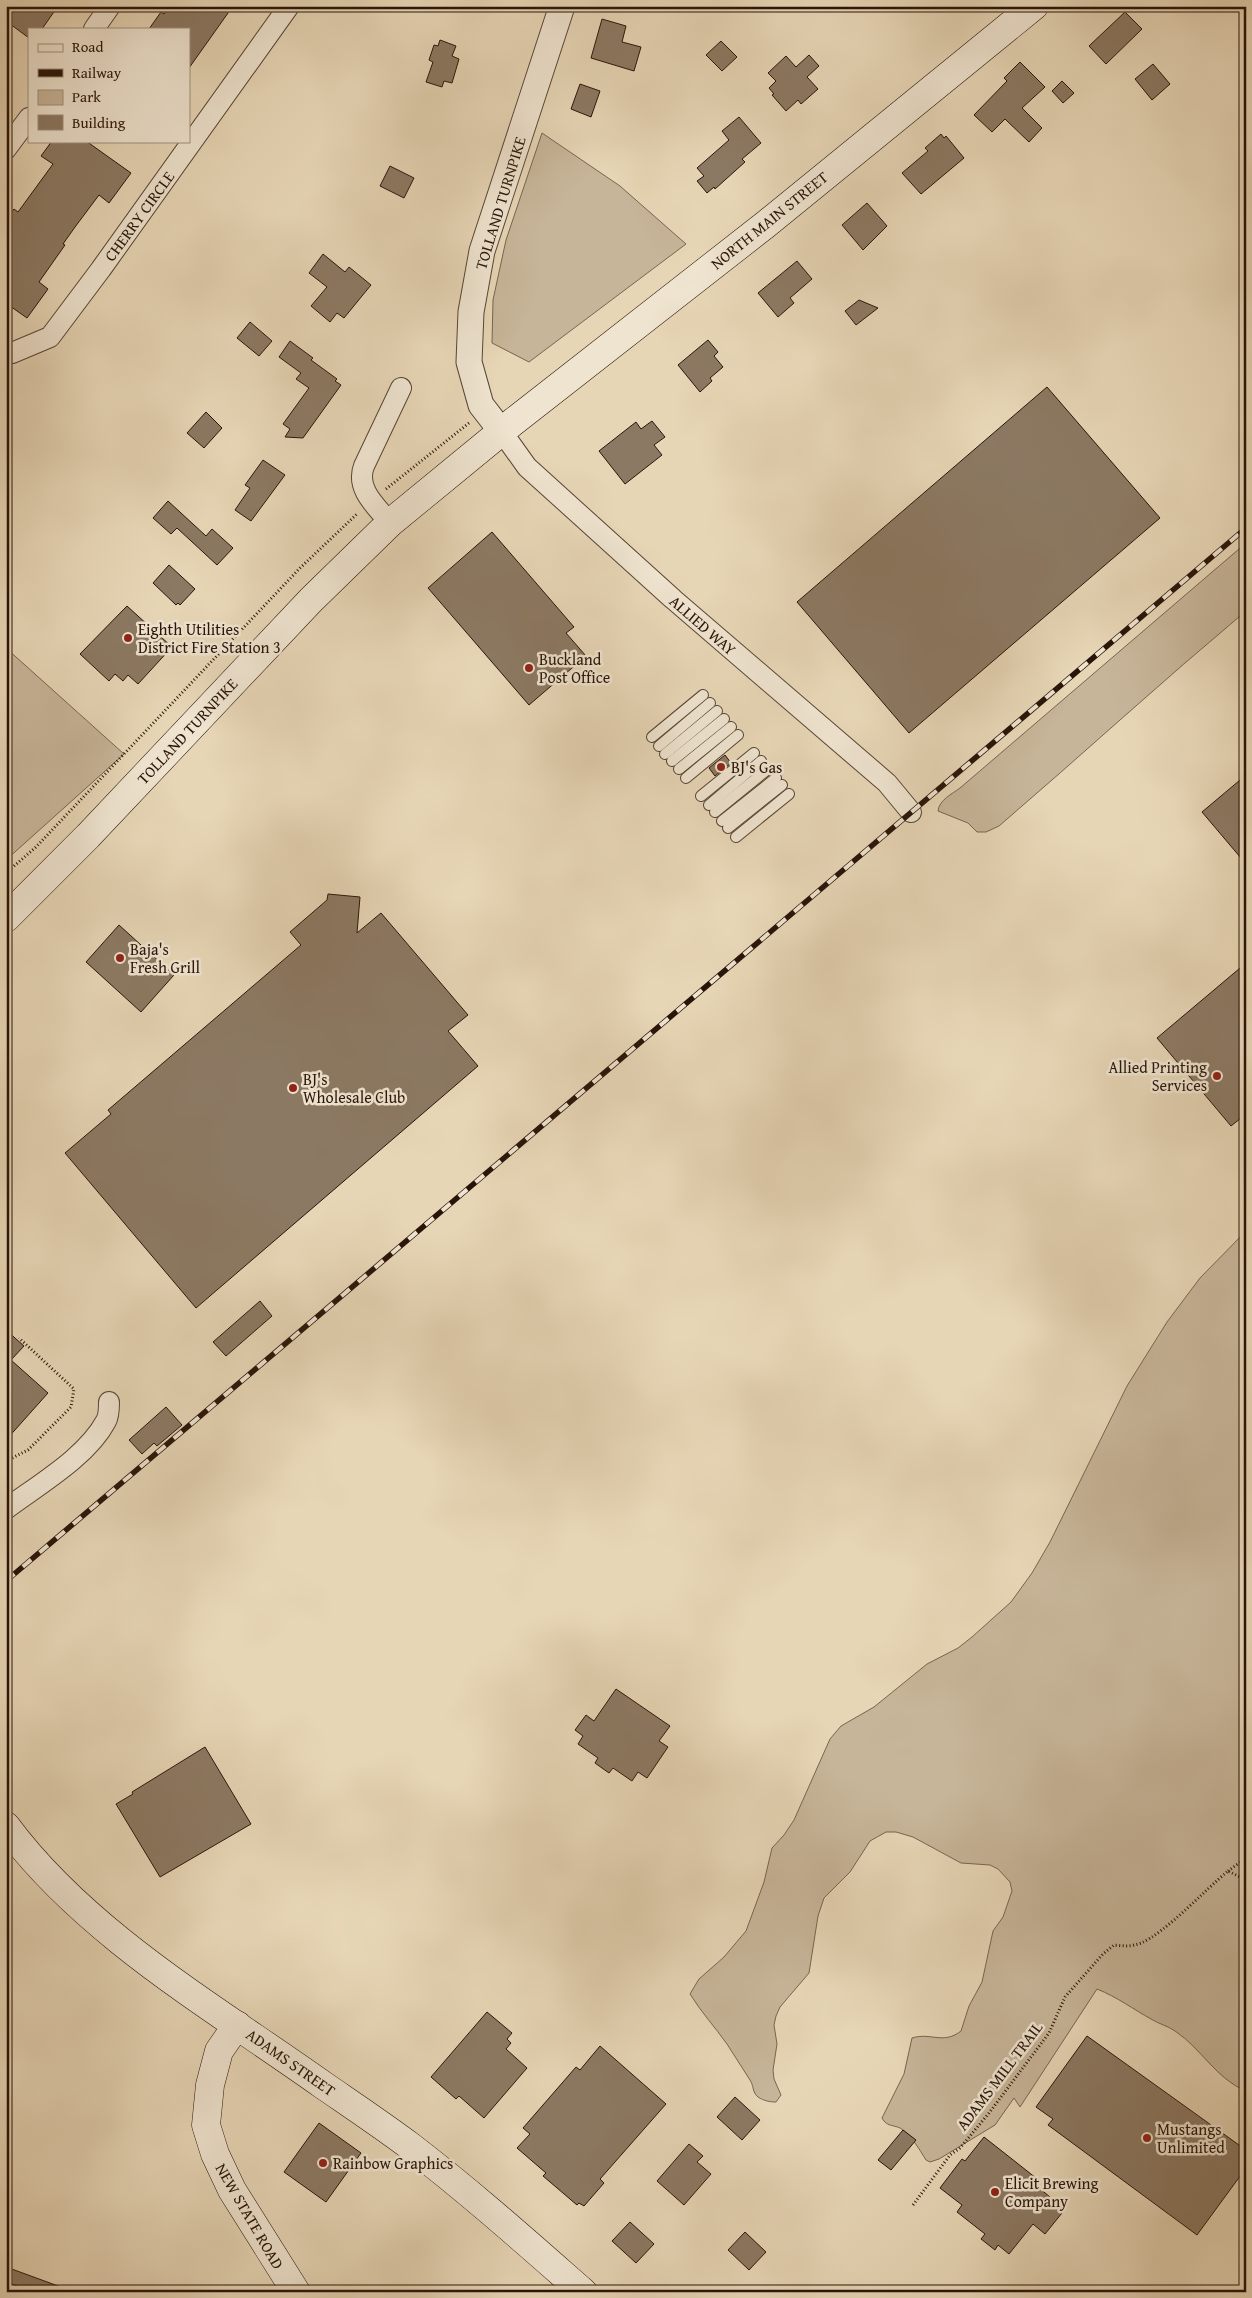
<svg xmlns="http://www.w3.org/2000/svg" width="1252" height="2298" viewBox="0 0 1252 2298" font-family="'Gentium Book Plus',serif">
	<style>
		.green { fill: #c7b599; stroke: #786451 }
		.building { fill: #8c7963; stroke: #291409 }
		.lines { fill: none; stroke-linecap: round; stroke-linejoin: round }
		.service-casing { stroke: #584434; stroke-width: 12 }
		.minor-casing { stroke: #584434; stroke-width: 22 }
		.tertiary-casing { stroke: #584434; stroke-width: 27 }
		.secondary-casing { stroke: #291409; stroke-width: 29 }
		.path { stroke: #291409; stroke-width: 3; stroke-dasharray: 1 2.5; stroke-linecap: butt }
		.service { stroke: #efe4d0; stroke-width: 10 }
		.minor { stroke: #efe4d0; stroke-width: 20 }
		.tertiary { stroke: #efe4d0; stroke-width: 25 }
		.secondary { stroke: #efe4d0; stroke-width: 28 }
		.rail-casing { stroke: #291409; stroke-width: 5.5 }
		.rail { stroke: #efe4d0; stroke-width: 4; stroke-dasharray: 11; stroke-linecap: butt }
		.poi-dot { fill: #8f2418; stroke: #efe4d0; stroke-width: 2 }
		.labels { text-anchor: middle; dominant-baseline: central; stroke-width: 5; stroke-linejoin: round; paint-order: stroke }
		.street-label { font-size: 16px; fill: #291409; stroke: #efe4d0 }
		.poi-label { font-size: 16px; fill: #291409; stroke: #efe4d0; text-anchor: start }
	</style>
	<rect width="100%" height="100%" fill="#e7d6b6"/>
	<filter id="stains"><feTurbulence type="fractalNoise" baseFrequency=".004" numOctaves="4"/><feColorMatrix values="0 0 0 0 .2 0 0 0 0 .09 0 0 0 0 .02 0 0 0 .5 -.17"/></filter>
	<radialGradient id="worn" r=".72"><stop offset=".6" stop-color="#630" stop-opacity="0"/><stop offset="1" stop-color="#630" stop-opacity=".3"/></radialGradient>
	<g class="green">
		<polygon points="542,133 620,186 686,244 529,362 492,343 493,300 506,240"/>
		<path d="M1246,543V611C1162,681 1082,755 999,826L986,832H977L968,823L938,811C939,800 952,794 960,788Z"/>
		<polygon points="6,648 124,754 6,860"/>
		<path d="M1246,1231V2091C1216,2079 1201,2048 1175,2031C1168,2026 1159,2024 1151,2019C1133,2009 1117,1997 1097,1989L1020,2107L1014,2098L995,2125L939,2159L930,2162L926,2160C919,2149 913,2138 903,2130C896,2124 887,2128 882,2118L904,2074L912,2038C931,2032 943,2045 961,2031L969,2006L982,1982L993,1931L1003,1917L1012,1891L1010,1882L998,1869L990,1865L961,1863L913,1837L896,1832H886L870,1841L850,1872L824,1898L818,1916L809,1973L780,2007L776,2016L774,2025L777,2044L773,2070L774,2079L781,2095L776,2102C770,2102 764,2101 758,2097C752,2092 754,2086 750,2080C742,2068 735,2056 727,2044C715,2027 701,2012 690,1994L699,1979L724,1957L746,1931L764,1882L772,1848L784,1835L794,1820L830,1739L841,1726L874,1707L927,1664L958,1648L972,1637L1011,1602L1032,1573L1050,1542L1127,1386L1167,1322L1200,1278Z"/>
	</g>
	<g class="building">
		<polygon points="6,6 58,6 42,29 29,29 29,38 6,21"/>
		<polygon points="169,6 233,6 189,68 189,29 149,29 161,12 164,14"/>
		<polygon points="1125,12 1142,29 1106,64 1089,46"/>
		<polygon points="602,19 626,26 622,42 641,47 634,71 591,58"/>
		<polygon points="440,40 456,46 452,56 459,59 452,83 444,81 442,87 426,82 433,62 429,60 434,45 438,46"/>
		<polygon points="721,41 737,57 722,71 706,55"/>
		<polygon points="809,55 819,66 807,77 818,89 801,104 798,100 786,111 772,95 774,94 769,88 776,81 768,73 786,56 796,67"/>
		<polygon points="1020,62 1045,87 1022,108 1042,128 1029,142 1005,119 992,132 974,115 1007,81 1004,78"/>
		<polygon points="1153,64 1170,84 1152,100 1135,79"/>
		<polygon points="1062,81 1074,93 1063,103 1052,91"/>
		<polygon points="580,84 600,91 591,117 571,109"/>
		<polygon points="739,117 761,143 742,159 745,162 715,189 714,187 707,193 697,181 704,176 697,168 729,140 722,131"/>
		<polygon points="941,134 944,138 946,136 964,158 921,194 902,173 928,151 925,148"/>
		<polygon points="52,141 86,141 131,173 109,203 99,195 75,227 63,244 65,245 39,282 48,289 27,318 10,306 12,303 6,299 6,220 14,209 18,212 53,164 41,156"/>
		<polygon points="390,166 414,178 404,198 380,186"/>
		<polygon points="867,203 887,226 863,250 842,225"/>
		<polygon points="323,254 345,272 349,267 371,285 344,318 337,313 330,322 311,306 327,287 309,273"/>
		<polygon points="797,261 812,279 790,298 794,303 778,317 758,293"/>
		<polygon points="859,300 878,308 856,325 845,311"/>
		<polygon points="250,322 272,341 259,356 237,338"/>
		<polygon points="708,340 718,352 714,356 723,367 710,378 712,381 700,392 678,365"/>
		<polygon points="290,341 313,358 311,360 337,379 335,381 341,385 303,438 285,437 290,429 283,424 309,388 296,379 301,373 279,357"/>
		<polygon points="1047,387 1160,518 909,733 797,602"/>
		<polygon points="206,412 222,428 204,448 187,433"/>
		<polygon points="652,421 665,437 654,445 662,455 625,484 599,451 636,422 641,429"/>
		<polygon points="263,460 285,475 251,521 235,510 250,488 245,485"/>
		<polygon points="168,501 206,536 212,529 233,548 217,565 177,528 171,534 153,518"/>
		<polygon points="492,532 574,627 566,633 586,656 529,705 428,588"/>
		<polygon points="169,565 195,589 180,605 178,603 176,605 153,583"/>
		<polygon points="127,606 172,647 138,684 128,675 123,681 115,674 109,681 80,654"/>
		<polygon points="725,755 731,763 715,776 709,768"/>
		<polygon points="1246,775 1246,864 1202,812"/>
		<polygon points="328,894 360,897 357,933 381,913 468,1015 448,1031 478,1066 196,1308 65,1153 111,1114 108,1110 301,945 290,932 327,900"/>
		<polygon points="119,925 174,975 141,1012 86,962"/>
		<polygon points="1246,963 1246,1114 1231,1126 1157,1038"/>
		<polygon points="260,1301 272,1316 226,1356 213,1342"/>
		<polygon points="6,1330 24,1346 11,1360 48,1393 6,1440"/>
		<polygon points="166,1407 182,1425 157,1446 154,1443 142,1454 129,1440"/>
		<polygon points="616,1689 670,1726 659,1741 668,1747 647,1778 638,1772 632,1781 613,1768 609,1773 595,1763 598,1758 578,1744 583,1736 575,1730 586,1715 594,1721"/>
		<polygon points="205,1747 251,1824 160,1877 116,1804 133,1794 132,1792"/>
		<polygon points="487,2012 512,2033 507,2039 511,2043 506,2049 527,2068 484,2118 459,2096 456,2099 431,2077"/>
		<polygon points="1087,2036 1246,2150 1246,2168 1197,2235 1048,2125 1053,2119 1036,2107"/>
		<polygon points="600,2046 666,2104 600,2179 604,2183 584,2206 579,2203 577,2205 543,2176 546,2173 517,2148 530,2134 523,2128 576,2067 580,2070"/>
		<polygon points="735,2097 760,2120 742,2140 717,2117"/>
		<polygon points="319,2123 361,2153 326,2202 284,2172"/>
		<polygon points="903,2130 916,2140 891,2170 878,2160"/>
		<polygon points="984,2137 1036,2178 1033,2183 1050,2197 1047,2201 1062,2213 1045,2234 1033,2224 1009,2254 998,2245 995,2250 981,2239 985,2234 957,2212 962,2205 940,2188 962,2159 965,2161"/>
		<polygon points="689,2144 703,2156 697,2162 711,2174 684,2205 657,2181"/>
		<polygon points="630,2222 654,2244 636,2263 612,2241"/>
		<polygon points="745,2232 766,2252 749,2270 728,2250"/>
		<polygon points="9,2268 69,2290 69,2292 34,2292 6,2282"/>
	</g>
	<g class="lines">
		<g class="service-casing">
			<g id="service">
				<polyline points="652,737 703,695"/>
				<polyline points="659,746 710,703"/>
				<polyline points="665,754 717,711"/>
				<polyline points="672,761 724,719"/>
				<polyline points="679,769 731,727"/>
				<polyline points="686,778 738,735"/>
				<polyline points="701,796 754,753"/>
				<polyline points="709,805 761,761"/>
				<polyline points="715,812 768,769"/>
				<polyline points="722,821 776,778"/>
				<polyline points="728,828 782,785"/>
				<polyline points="736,837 789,794"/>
			</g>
		</g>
		<g class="minor-casing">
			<g id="minor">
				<polyline points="94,29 110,6"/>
				<polyline points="6,149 29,118"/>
				<polyline points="6,351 12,353 50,337 101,269 289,6"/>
				<polyline points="502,432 527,467 673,599 887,783 911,812"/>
				<path d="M390,523C377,507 355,489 364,466L401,388"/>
				<path d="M6,1509C38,1485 87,1457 106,1421C109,1416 109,1408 109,1402"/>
			</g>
		</g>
		<g class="tertiary-casing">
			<polyline id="tertiary" points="502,432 481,405 469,362 471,312 482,251 562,6"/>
		</g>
		<g class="secondary-casing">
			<g id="secondary">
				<polyline points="6,918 88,836 311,600 390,523 513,422 765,225 1034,6"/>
				<path d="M6,1826C86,1934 215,2008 323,2085C352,2105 382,2125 410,2146C470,2192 526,2242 583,2292"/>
				<polyline points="237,2025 219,2051 210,2085 206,2125 215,2154 232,2190 296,2292"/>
			</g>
		</g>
		<g class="path">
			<polyline points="386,489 469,423"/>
			<polyline points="6,873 36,847 300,568 358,513"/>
			<polyline points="6,1461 28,1450 71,1407 74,1389 19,1338"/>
			<polyline points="1228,1871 1246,1858"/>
			<path d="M913,2205L950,2155L960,2148L989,2113L1049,2033L1065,1997L1103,1954L1114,1945C1123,1946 1131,1947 1141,1943C1165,1933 1205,1890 1228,1871L1246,1880"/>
		</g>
		<use href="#service" class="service"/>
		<use href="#minor" class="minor"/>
		<use href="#tertiary" class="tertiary"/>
		<use href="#secondary" class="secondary"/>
		<g class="rail-casing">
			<polyline id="rail" points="6,1581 1246,528"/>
		</g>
		<use href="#rail" class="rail"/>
	</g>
	<g class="poi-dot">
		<circle cx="128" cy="638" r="5"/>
		<circle cx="529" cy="668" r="5"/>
		<circle cx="721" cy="767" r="5"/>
		<circle cx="120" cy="958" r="5"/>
		<circle cx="1217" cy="1076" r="5"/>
		<circle cx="293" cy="1088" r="5"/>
		<circle cx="1147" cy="2138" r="5"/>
		<circle cx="323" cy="2163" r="5"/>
		<circle cx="995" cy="2192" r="5"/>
	</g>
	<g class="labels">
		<g class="street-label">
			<text transform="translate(500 203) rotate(-73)">TOLLAND TURNPIKE</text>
			<text transform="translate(139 216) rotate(-54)">CHERRY CIRCLE</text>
			<text transform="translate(769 220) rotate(-39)">NORTH MAIN STREET</text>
			<text transform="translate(703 625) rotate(41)">ALLIED WAY</text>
			<text transform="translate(187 731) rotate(-47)">TOLLAND TURNPIKE</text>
			<text transform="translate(291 2062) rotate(35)">ADAMS STREET</text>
			<text transform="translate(999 2076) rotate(-53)">ADAMS MILL TRAIL</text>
			<text transform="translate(250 2216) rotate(60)">NEW STATE ROAD</text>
		</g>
		<g class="poi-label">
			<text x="138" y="629">Eighth Utilities<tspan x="138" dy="18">District Fire Station 3</tspan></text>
			<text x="539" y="659">Buckland<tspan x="539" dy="18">Post Office</tspan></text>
			<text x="731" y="767">BJ's Gas</text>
			<text x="130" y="949">Baja's<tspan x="130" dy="18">Fresh Grill</tspan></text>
			<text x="1207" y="1067" text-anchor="end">Allied Printing<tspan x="1207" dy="18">Services</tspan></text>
			<text x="303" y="1079">BJ's<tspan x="303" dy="18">Wholesale Club</tspan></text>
			<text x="1157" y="2129">Mustangs<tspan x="1157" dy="18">Unlimited</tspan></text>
			<text x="333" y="2163">Rainbow Graphics</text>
			<text x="1005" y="2183">Elicit Brewing<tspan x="1005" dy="18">Company</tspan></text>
		</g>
	</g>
	<rect width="1252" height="2298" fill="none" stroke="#e7d6b6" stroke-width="25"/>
	<rect x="8" y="8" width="1237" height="2283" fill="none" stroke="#291409" stroke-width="2.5"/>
	<rect x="12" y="12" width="1227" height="2273" fill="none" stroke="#291409"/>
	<rect x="28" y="28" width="162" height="115" fill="#efe4d0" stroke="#a09180"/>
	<rect x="38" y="44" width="25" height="8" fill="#efe4d0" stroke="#a09180"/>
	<text x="72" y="52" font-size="15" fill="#291409">Road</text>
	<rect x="38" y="69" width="25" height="8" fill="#291409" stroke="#a09180"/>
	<text x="72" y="78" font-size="15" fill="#291409">Railway</text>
	<rect x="38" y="90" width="25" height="15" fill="#c7b599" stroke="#a09180"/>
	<text x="72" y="102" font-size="15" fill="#291409">Park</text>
	<rect x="38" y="115" width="25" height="15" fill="#8c7963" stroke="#a09180"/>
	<text x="72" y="128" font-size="15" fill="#291409">Building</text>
	<rect width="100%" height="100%" filter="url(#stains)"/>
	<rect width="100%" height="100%" fill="url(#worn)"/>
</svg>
